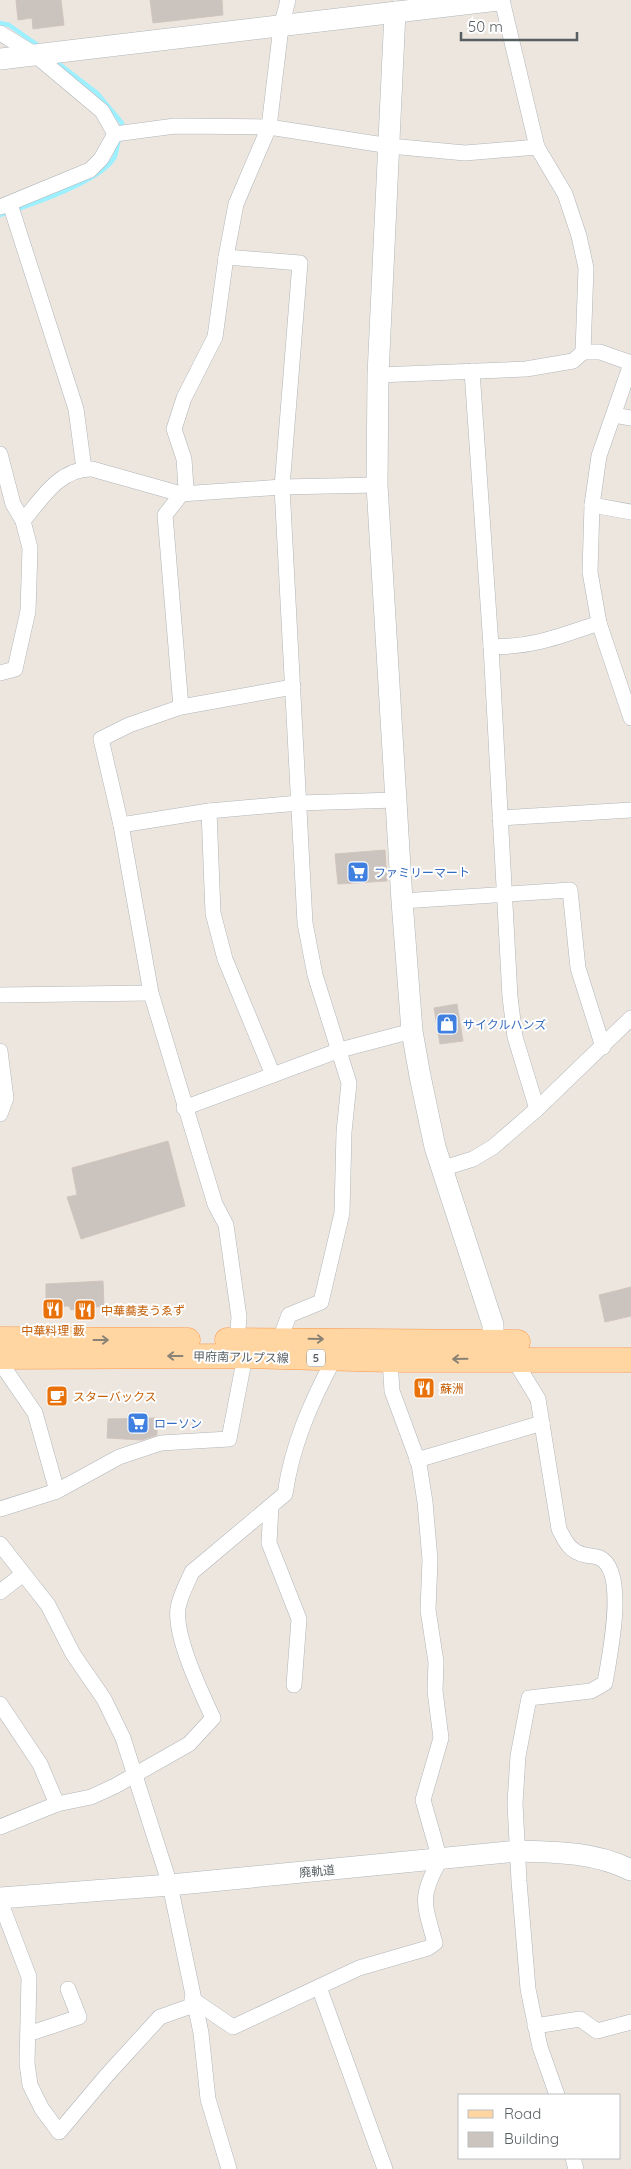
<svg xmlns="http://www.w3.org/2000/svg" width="631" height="2169" viewBox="0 0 631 2169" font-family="Quicksand,'Noto Sans JP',sans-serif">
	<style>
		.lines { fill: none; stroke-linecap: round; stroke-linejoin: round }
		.stream { stroke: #9df0ff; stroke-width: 4.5 }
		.building { fill: #cac3be; stroke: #d2c5bd }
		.street-casing { stroke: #b0b5b9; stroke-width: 16 }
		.secondary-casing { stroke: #afb6b9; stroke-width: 22 }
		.primary-casing { stroke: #fd9748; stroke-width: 25 }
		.street { stroke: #fff; stroke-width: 15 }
		.secondary { stroke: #fff; stroke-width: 21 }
		.primary { stroke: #ffd5a2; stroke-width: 24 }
		.oneway { stroke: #8a8275 }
		.labels { text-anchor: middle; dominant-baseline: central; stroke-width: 4; stroke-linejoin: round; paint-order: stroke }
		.shield { fill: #fff; stroke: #8a8f91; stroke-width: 1 }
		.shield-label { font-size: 11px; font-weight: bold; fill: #585f62 }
		.shop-label { font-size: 12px; fill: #366cbe; stroke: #fff; text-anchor: start }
		.food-label { font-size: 12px; fill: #c56008; stroke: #fff; text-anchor: start }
		.street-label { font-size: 12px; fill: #585f62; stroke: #fff }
	</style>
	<rect width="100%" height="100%" fill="#ede6df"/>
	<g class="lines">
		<g class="stream">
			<polyline points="0,23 9,25 39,46"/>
			<polyline points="54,60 97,93 122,123 121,129"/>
			<path d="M0,215C27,206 100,182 114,158C117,153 117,145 119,139"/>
		</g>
	</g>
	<g class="building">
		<polygon points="16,0 61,0 64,25 33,29 32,18 18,20"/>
		<polygon points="150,0 222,0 223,15 153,23"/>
		<polygon points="385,850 387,881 338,884 335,854"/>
		<polygon points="457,1004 463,1041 440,1044 434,1008"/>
		<polygon points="168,1141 185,1206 81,1239 67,1197 77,1195 72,1168"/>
		<polygon points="103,1281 104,1307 81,1306 79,1309 71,1310 69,1306 46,1307 46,1284"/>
		<polygon points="631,1287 631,1316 605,1322 599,1295"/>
		<polygon points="157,1418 157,1435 142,1440 107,1438 108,1419"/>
	</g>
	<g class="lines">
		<g class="street-casing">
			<g id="street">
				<polyline points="0,33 34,54 102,111 115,134 101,159 90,170 0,207"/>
				<polyline points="115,134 175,126 269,127 390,146 465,153 537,147"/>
				<polyline points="10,204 76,409 84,469"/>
				<polyline points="226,257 300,263 282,487 305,923 315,975 349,1083 344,1132 342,1213 321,1302 289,1315 280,1339"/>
				<polyline points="583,352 600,352 631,363"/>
				<polyline points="631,364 599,456 592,505 590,572 599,623 631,718"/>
				<polyline points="472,371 491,646 510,997 515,1037 537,1109"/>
				<polyline points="378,375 526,369 573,361 583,352 586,268 579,236 565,194 537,147 502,0"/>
				<polyline points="614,415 631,418"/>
				<polyline points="0,454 13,504 23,521 30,548 28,611 15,669 0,673"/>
				<polyline points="592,505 631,512"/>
				<path d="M23,521C42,498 60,468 92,469L181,494L282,487L377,485"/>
				<path d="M491,646C529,649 563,635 599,623"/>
				<polyline points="181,707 293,687"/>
				<polyline points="209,811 213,913 225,959 273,1075"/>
				<polyline points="500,818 631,810"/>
				<polyline points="121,825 209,811 299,803 396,800"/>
				<polyline points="402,901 570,890 578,968 603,1047"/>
				<polyline points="0,995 151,993"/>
				<polyline points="0,1051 6,1098 0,1114"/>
				<polyline points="184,1108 340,1050 412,1031"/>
				<polyline points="441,1169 473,1159 493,1147 537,1109 631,1018"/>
				<polyline points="237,1340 239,1317 226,1225 215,1204 151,993 121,825 101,739 129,725 181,707 165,515 186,488 184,459 174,429 184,398 215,337 226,257 236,204 269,127 281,27 288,0"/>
				<path d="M513,1358L538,1399L559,1529C565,1541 570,1552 585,1555C589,1556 596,1556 600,1558C628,1572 609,1658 605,1683L591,1691L529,1698L518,1756L515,1803L519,1881L528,1989L540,2047L557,2095"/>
				<polyline points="0,1362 35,1413 57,1491"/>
				<polyline points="417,1460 542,1423"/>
				<polyline points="271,1506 269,1543 299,1619 294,1685"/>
				<polyline points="0,1509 57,1491 119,1457 161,1443 229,1439 245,1356"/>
				<polyline points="0,1544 48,1605 73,1654 104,1699 123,1738 170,1885 201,2033 208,2099 229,2169"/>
				<polyline points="0,1592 23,1574"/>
				<polyline points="0,1704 40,1764 57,1804"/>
				<path d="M0,1827L57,1804L91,1797L115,1786L189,1744L213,1718C201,1692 174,1636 178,1608C180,1596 187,1583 192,1572L285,1494C292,1445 311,1402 334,1359"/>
				<polyline points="0,1901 29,1977 27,2063 30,2085 42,2109 59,2132 107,2075 160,2017 194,2005"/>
				<polyline points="319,1987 385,2169"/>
				<path d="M192,1999L233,2027L359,1968L428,1948L435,1943C424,1903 419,1897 440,1860L423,1800L441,1738L435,1691L436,1662L428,1610L430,1560L425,1502L419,1464L392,1391L390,1360"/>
				<polyline points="535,2026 580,2019 597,2031 631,2022"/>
				<polyline points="28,2034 79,2017 68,1989"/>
				<polyline points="573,2158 576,2169"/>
			</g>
		</g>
		<g class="secondary-casing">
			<g id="secondary">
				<polyline points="395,12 378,375 377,485 402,901 412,1031 420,1076 435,1147 493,1325 493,1358"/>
				<polyline points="0,59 498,0"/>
				<path d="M0,1898L170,1885L518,1851C558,1852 594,1852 631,1870"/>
			</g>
		</g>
		<g class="primary-casing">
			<g id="primary">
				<polyline points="0,1339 188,1340"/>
				<polyline points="227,1340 518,1342"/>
				<polyline points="0,1357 245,1356 390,1360 631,1360"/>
			</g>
		</g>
		<use href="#street" class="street"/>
		<use href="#secondary" class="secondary"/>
		<use href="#primary" class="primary"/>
	</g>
	<defs><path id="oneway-shaft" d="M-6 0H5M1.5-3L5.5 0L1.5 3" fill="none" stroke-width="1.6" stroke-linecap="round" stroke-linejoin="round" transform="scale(1.25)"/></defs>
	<g class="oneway">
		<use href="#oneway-shaft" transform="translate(316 1339) rotate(1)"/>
		<use href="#oneway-shaft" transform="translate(101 1340)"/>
		<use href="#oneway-shaft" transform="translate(175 1356) rotate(180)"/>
		<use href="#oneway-shaft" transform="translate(460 1359) rotate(179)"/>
	</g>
	<defs>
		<g id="supermarket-square" transform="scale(1.125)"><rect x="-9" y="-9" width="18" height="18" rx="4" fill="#3f7fe0" stroke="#fff"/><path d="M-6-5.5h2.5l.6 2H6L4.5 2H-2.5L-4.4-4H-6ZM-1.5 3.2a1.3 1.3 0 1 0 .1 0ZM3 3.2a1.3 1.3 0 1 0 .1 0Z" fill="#fff"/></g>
		<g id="shop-square" transform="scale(1.125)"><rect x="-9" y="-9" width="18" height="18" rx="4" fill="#3f7fe0" stroke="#fff"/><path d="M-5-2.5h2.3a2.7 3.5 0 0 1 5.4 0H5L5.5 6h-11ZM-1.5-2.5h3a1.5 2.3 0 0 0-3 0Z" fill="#fff"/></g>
		<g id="restaurant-square" transform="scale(1.125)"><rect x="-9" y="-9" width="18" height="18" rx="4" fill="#e8710a" stroke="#fff"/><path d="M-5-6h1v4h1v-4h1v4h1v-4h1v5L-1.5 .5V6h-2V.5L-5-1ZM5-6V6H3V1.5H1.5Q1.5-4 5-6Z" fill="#fff"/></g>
		<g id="cafe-square" transform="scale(1.125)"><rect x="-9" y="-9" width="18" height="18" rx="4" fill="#e8710a" stroke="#fff"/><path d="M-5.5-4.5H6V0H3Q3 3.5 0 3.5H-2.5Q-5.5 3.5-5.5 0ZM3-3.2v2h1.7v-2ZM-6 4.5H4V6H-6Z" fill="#fff"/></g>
	</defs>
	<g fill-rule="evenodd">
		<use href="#supermarket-square" x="358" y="872"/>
		<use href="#shop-square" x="447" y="1024"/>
		<use href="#restaurant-square" x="53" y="1309"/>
		<use href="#restaurant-square" x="85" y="1310"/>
		<use href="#restaurant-square" x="424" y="1388"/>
		<use href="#cafe-square" x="57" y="1396"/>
		<use href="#supermarket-square" x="138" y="1423"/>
	</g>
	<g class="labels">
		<rect class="shield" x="307" y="1349.5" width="18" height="17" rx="4"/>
		<g class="shield-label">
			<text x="316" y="1358">5</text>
		</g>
		<g class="shop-label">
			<text x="374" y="872">ファミリーマート</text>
			<text x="463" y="1024">サイクルハンズ</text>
			<text x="154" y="1423">ローソン</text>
		</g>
		<g class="food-label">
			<text x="101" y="1310">中華蕎麦うゑず</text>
			<text x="53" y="1330" text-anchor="middle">中華料理 藪</text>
			<text x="440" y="1388">蘇洲</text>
			<text x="73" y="1396">スターバックス</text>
		</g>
		<g class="street-label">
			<text transform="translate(241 1357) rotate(1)">甲府南アルプス線</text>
			<text transform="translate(317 1871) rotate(-5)">廃軌道</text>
		</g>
	</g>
	<rect x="458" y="2094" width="162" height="65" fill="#ffffff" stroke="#bcbfc0"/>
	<rect x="468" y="2110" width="25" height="8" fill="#ffd5a2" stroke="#bcbfc0"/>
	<text x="504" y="2119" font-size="15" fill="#585f62">Road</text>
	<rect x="468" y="2132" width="25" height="15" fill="#cac3be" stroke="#bcbfc0"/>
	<text x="504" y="2144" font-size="15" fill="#585f62">Building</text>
	<path d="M461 32v8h116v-8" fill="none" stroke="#585f62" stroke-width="2.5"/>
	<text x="468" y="32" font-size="15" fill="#585f62" stroke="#ffffff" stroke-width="4" paint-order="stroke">50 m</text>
</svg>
